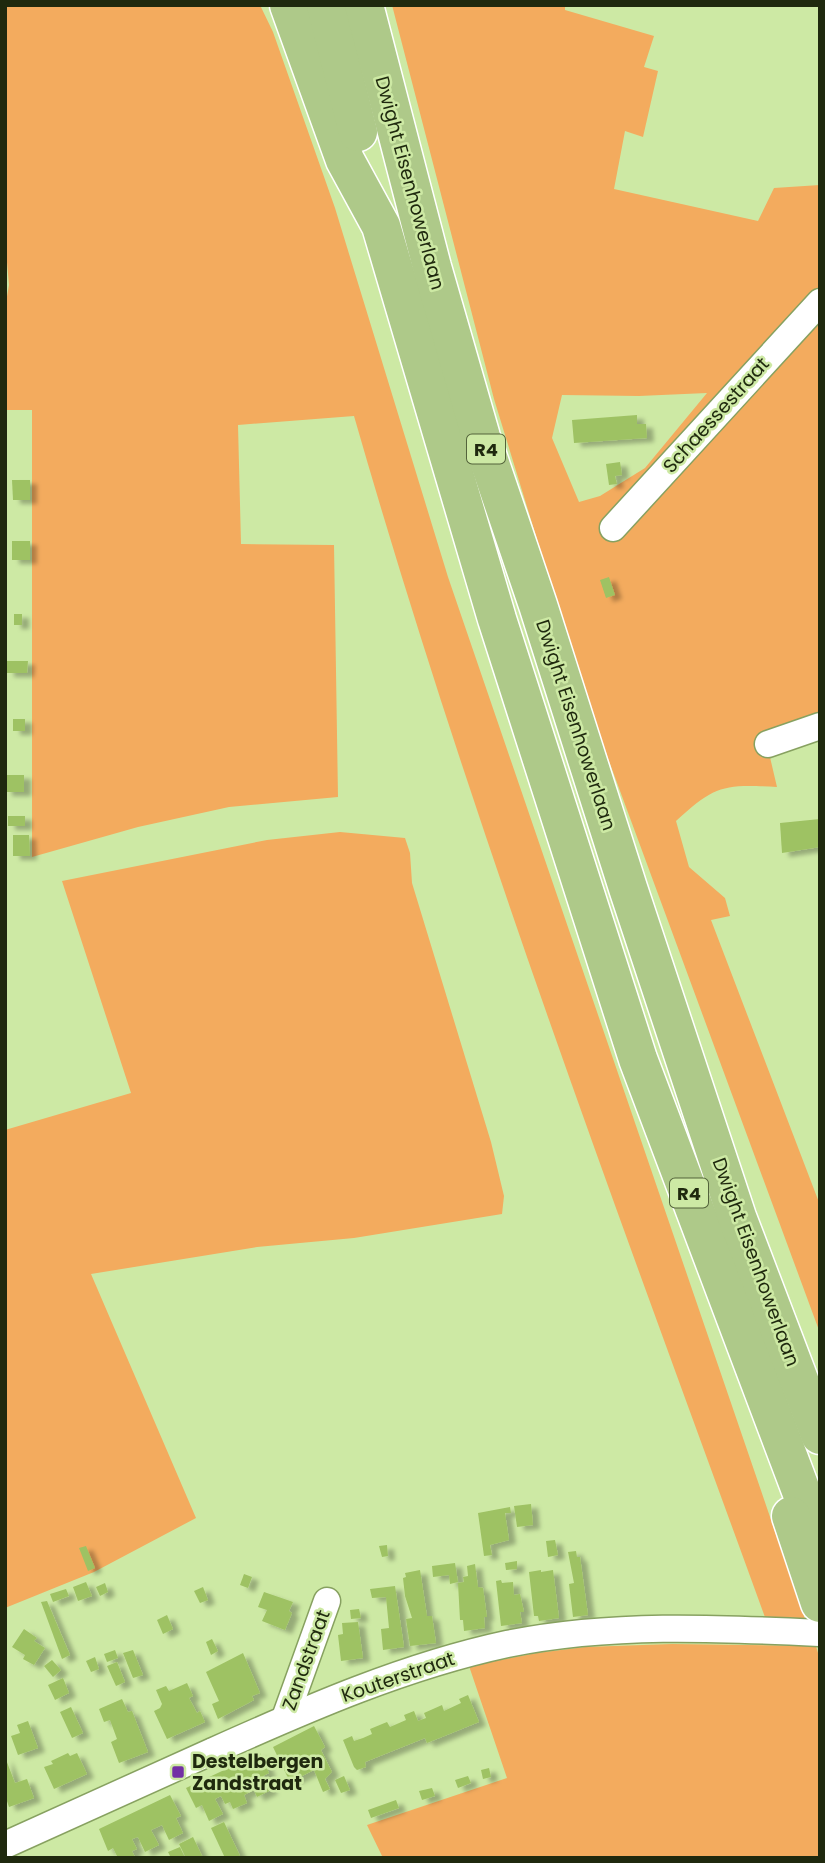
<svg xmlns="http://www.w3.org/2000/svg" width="825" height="1863" viewBox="0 0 825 1863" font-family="Poppins,sans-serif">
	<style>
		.green { fill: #f3ab5e; fill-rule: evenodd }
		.building { fill: #9ec263; filter: url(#shadow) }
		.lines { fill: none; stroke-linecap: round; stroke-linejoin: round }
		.minor-casing { stroke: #87a160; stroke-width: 29 }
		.highway-casing { stroke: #fff; stroke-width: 41 }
		.minor { stroke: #fff; stroke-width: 26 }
		.highway { stroke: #aec989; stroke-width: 38 }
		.poi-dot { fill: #7230a4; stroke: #cde9a4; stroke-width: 2.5 }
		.labels { text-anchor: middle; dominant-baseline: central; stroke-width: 5; stroke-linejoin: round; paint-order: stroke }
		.shield { fill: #cde9a4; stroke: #53633b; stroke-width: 2 }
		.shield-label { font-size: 18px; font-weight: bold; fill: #1f290e }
		.street-label { font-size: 19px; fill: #1f290e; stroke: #cde9a4 }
		.poi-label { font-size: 19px; font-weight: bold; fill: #1f290e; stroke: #cde9a4; text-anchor: start }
	</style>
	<defs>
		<filter id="shadow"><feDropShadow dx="7" dy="4" stdDeviation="2" flood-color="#0004"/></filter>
	</defs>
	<rect width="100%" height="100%" fill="#cde9a4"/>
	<g class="green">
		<path d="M5,5H260L273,32L335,208L448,577L805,1619L766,1620C621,1221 471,824 354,416L238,425L241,544L334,545L338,797L229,807L138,827L32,857V410H5V308L9,285L5,239Z"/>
		<path d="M392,5H565V10L654,36L644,67L658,71L643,137L625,131L614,189L758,221L774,188L820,185V289L814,296L820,302V718L765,736L777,787C724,784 715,785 676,821L689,867L725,898L730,916L711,920L820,1205V1333L585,696L494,399ZM707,393L645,468L600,496L579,502L552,438L562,395L639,396Z"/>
		<polygon points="340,832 405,838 410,853 412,883 491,1142 504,1196 502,1214 354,1238 257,1247 91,1274 196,1518 94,1572 5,1608 5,1130 131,1093 62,881 267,840"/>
		<polygon points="672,1644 816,1646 820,1660 820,1858 383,1858 367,1825 507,1778 469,1666 537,1653 585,1647"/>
	</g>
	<g class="building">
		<polygon points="637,415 637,424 646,424 647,438 574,443 572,420"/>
		<polygon points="620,462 622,475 615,476 617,484 609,485 606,464"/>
		<polygon points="12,480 30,480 30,500 13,500"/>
		<rect x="12" y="541" width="18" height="19"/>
		<polygon points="609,577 615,595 606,598 600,580"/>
		<rect x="14" y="614" width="8" height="11"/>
		<polygon points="7,661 28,661 27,673 7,673"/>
		<rect x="13" y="719" width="12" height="12"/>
		<rect x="5" y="775" width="19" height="17"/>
		<rect x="8" y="816" width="17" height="10"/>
		<polygon points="820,819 820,847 782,853 780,823"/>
		<polygon points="13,835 29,835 30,856 13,856"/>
		<polygon points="531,1504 533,1525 517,1527 514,1506"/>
		<polygon points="510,1507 511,1513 505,1513 509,1540 490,1545 492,1555 484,1556 478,1513"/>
		<polygon points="555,1540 558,1555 548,1557 546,1541"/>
		<polygon points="387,1545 388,1556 382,1557 379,1546"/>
		<polygon points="86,1546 95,1568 88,1571 79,1548"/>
		<polygon points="576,1551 577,1557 580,1557 588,1615 573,1617 569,1584 574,1583 568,1552"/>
		<polygon points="517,1561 517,1569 506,1570 505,1563"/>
		<polygon points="455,1563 458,1582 450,1584 449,1575 433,1577 432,1566"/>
		<polygon points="475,1564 478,1587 483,1588 487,1617 484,1617 485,1628 464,1631 463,1620 460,1620 458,1583 464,1582 463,1577 468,1576 467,1566"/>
		<polygon points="420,1570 427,1616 432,1616 436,1643 410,1646 406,1619 412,1618 405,1596 403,1578 406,1577 405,1573"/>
		<polygon points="541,1570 541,1572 553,1570 559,1618 539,1621 538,1616 534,1616 529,1572"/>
		<polygon points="244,1574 252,1577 248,1588 240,1585"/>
		<polygon points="501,1580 502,1583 513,1582 514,1595 520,1594 524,1612 520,1612 522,1623 501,1626 496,1581"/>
		<polygon points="86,1582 92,1596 78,1601 73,1587"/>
		<polygon points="105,1583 108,1592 100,1596 96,1587"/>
		<polygon points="395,1586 404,1647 383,1650 381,1629 389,1628 386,1597 372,1598 370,1589"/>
		<polygon points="203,1587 208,1600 200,1603 194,1591"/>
		<polygon points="66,1589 69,1596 53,1602 50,1594"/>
		<polygon points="264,1592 293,1602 289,1611 292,1613 285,1630 262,1621 267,1610 258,1607"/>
		<polygon points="47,1601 70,1655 62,1659 41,1602"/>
		<polygon points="359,1609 361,1618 351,1619 350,1610"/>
		<polygon points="167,1615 173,1629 163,1634 157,1620"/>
		<polygon points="358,1622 363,1658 341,1661 338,1635 343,1634 342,1623"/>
		<polygon points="24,1629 37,1638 34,1641 45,1648 34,1665 23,1659 25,1655 12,1647"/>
		<polygon points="212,1639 218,1651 211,1655 206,1642"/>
		<polygon points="115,1650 118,1658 107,1662 104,1654"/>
		<polygon points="133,1650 143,1675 133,1678 123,1653"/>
		<polygon points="243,1653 260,1693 252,1696 254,1700 218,1719 212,1704 219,1701 206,1672"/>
		<polygon points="95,1657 99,1669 91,1672 86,1661"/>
		<polygon points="52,1660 61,1670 53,1677 44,1666"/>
		<polygon points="117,1662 125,1682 116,1686 107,1666"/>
		<polygon points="63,1678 69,1693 55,1700 48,1685"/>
		<polygon points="187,1683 193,1696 189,1698 197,1713 200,1711 205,1722 167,1739 154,1711 160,1708 162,1704 156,1690 166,1686 169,1691"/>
		<polygon points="468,1695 479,1722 427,1743 425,1738 365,1762 366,1767 357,1770 354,1767 343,1740 352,1736 354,1741 363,1738 372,1734 370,1729 387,1722 390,1727 406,1720 404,1715 414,1711 418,1721 426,1718 424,1713 442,1705 444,1711 461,1703 459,1699"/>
		<polygon points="122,1699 128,1712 132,1711 148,1752 119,1763 111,1742 117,1739 110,1720 104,1722 99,1709"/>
		<polygon points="71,1707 83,1733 72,1738 60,1712"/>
		<polygon points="28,1721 38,1748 18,1755 11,1736 20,1733 17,1725"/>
		<polygon points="314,1726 325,1747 321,1750 332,1772 325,1779 330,1789 323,1792 314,1770 290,1782 273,1747"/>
		<polygon points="68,1753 70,1756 77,1753 87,1774 54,1789 44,1767 53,1764 51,1761"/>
		<polygon points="260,1753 269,1773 263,1776 271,1790 257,1797 254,1790 244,1795 247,1803 233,1809 230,1802 225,1804 221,1796 215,1799 223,1814 209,1821 202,1805 196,1808 186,1788"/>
		<polygon points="5,1757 15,1783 27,1779 34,1798 9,1807 5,1795"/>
		<polygon points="489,1768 491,1777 483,1779 481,1770"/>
		<polygon points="344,1776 350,1790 341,1793 335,1780"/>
		<polygon points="468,1776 471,1783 458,1788 455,1780"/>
		<polygon points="432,1788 435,1796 422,1800 419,1791"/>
		<polygon points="170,1795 181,1816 176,1818 183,1833 169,1840 162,1825 151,1830 159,1845 145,1852 138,1837 132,1839 137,1849 132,1851 135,1857 118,1858 113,1848 108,1851 99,1829"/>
		<polygon points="396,1800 399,1808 371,1818 368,1810"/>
		<polygon points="224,1822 241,1858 225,1858 211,1828"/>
		<polygon points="193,1837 203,1858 186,1858 179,1844"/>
		<polygon points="180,1847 185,1858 171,1858 168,1852"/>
	</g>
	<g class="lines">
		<g class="minor-casing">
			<g id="minor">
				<polyline points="613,528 820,302"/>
				<polyline points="768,744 820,726"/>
				<polyline points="285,1718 327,1601"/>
				<path d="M5,1845C75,1813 144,1782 213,1751C309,1708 405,1666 507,1644C611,1623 715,1628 820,1633"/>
			</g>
		</g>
		<g class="highway-casing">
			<g id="highway">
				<polyline points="289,5 345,160 381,226 497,619 638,1059 820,1541"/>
				<polyline points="326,5 358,132"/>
				<polyline points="364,5 432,267 481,437 538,605 628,888 737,1217 820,1435"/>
				<polyline points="791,1516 820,1603"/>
			</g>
		</g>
		<use href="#minor" class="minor"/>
		<use href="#highway" class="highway"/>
	</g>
	<rect class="poi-dot" x="171" y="1765" width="14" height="14" rx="3.5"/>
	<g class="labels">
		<g class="shield">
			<rect x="467" y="434.5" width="38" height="29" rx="5"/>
			<rect x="670" y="1178.5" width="38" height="29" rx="5"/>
		</g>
		<g class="shield-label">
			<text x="486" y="449">R4</text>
			<text x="689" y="1193">R4</text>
		</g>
		<g class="street-label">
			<text transform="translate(410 183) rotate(75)">Dwight Eisenhowerlaan</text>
			<text transform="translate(716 415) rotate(-48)">Schaessestraat</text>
			<text transform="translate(576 725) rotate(72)">Dwight Eisenhowerlaan</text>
			<text transform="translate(756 1262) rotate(70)">Dwight Eisenhowerlaan</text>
			<text transform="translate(306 1660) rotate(-70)">Zandstraat</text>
			<text transform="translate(398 1677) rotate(-19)">Kouterstraat</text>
		</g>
		<g class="poi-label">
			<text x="192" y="1761">Destelbergen<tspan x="192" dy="22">Zandstraat</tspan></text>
		</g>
	</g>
	<rect width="825" height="1863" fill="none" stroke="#1f290e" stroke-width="14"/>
</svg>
